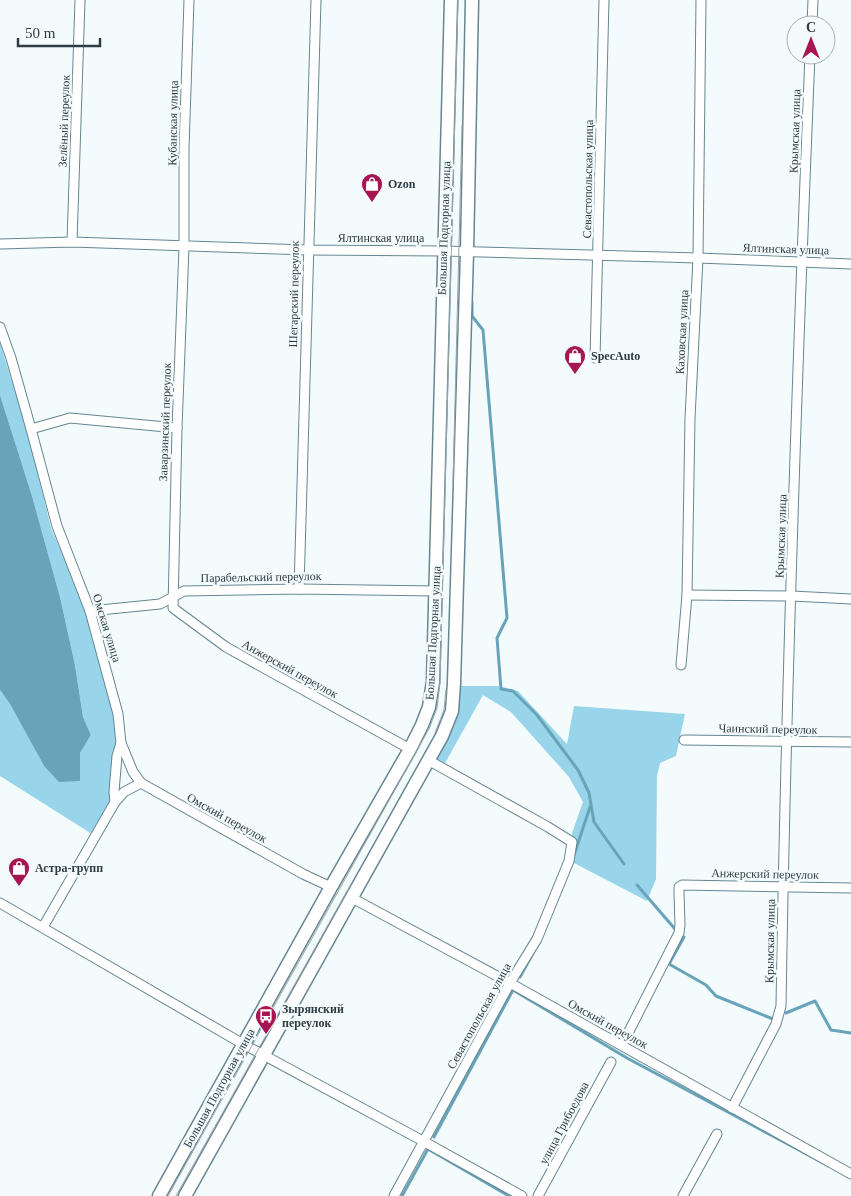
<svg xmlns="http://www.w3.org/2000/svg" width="851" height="1196" viewBox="0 0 851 1196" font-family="Georgia,serif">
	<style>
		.forest { fill: #98d5eb }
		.water { fill: #68a4b9 }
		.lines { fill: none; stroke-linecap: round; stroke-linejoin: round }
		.stream { stroke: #68a4b9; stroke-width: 3 }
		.minor-casing { stroke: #668691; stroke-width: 11 }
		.secondary-casing { stroke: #668691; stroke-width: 15 }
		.minor { stroke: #fff; stroke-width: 9 }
		.secondary { stroke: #fff; stroke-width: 12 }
		.tram { stroke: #9aa5a8; stroke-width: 1 }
		.labels { text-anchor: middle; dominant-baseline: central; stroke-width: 5; stroke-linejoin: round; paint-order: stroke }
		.street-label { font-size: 12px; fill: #2f3d42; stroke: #f4fbfd }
		.poi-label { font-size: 12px; font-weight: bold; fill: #2f3d42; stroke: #f4fbfd; text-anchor: start }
	</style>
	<rect width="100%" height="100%" fill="#f4fbfd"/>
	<g class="forest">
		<polygon points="0,343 27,430 51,528 87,611 115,717 116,741 111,801 92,834 0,776 0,690 10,704 44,766 79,781 80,753 91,735 83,717 75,665 60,597 32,496 0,395"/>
		<polygon points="461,686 498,686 518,691 567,744 574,706 685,714 676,756 660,763 657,776 656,879 647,901 572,862 572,833 583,802 569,777 511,712 483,695 444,765 433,758 456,711"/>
	</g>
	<polygon class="water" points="0,395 32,496 60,597 75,665 83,717 91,735 80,753 80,781 59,782 44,766 10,704 0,690"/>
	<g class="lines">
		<g class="stream">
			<polyline points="472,302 472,316 483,330 507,618 497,638 501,689 513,691 537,715 578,770 589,793 594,822 624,864"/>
			<polyline points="574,855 590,807"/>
			<polyline points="637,885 675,929"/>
			<polyline points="684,937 669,964 706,985 716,996 773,1019"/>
			<polyline points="520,977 533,953"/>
			<polyline points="513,990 627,1058 829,1166"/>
			<polyline points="786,1013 815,1001 831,1030 851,1033"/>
			<polyline points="434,1137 513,990"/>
			<polyline points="402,1196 428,1149 509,1196"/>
		</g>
		<g class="minor-casing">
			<g id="minor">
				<polyline points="189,0 184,148 184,247 177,428 173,608 226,647 410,749"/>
				<polyline points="812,25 813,0"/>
				<polyline points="72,242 80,0"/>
				<polyline points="0,244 72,242 308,250 443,251 698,258 851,264"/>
				<polyline points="0,327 11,358 31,429 57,526 90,611 118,714 121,743 117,756 114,792 115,802 43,927"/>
				<polyline points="595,358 604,0"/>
				<polyline points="31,429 70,418 177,428"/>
				<polyline points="299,589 316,0"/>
				<polyline points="687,595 792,596 851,599"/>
				<polyline points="90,611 160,604 184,591 299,589 435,591"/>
				<polyline points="681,665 687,595 690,418 698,258 701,0"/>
				<polyline points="684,740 851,742"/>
				<polyline points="121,743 133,772 141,783"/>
				<polyline points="115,802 124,792 141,783 303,874 331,887"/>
				<polyline points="352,898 510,983 851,1174"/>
				<polyline points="0,903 243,1044 423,1141 522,1196"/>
				<polyline points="622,1045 679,933 680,925 679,892 679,887 682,885 851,888"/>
				<path d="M732,1108L776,1024L781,1006C786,689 797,372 810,55"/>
				<polyline points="394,1196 510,983 537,939 569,861 572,842 548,827 428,760"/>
				<polyline points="538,1196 611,1062"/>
				<polyline points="683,1196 717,1134"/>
			</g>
		</g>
		<g class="secondary-casing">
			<g id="secondary">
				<polyline points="159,1196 331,887 410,749 422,725 429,707 433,682 451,0"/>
				<polyline points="185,1196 442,736 452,711 454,683 467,252 472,0"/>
			</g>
		</g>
		<use href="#minor" class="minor"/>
		<use href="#secondary" class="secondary"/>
		<g class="tram">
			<polyline points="453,483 462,125"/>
			<polyline points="435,733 444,710 446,690"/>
			<polyline points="168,1196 416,752 429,729 437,708 440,682 458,0"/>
			<polyline points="176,1196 351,884"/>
		</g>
	</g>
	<defs>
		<g id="shop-pin" transform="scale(1.125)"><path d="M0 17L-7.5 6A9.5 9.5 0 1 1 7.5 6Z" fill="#a71552" stroke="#f4fbfd"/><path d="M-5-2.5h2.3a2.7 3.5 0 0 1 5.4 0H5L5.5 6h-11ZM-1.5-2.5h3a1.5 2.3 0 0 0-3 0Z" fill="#fff"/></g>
		<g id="bus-pin" transform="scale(1.125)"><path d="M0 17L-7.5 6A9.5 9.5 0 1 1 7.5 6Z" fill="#a71552" stroke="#f4fbfd"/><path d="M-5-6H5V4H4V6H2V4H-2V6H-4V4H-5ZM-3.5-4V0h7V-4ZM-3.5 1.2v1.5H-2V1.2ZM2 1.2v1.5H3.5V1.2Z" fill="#fff"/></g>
	</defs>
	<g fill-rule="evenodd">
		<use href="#shop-pin" x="372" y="184"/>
		<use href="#shop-pin" x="575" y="356"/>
		<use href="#shop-pin" x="19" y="868"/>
		<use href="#bus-pin" x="266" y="1016"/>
	</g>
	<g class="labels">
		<g class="street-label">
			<text transform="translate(64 121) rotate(-88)">Зелёный переулок</text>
			<text transform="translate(173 123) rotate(-89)">Кубанская улица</text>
			<text transform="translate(795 131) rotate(-88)">Крымская улица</text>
			<text transform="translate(588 179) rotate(-89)">Севастопольская улица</text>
			<text transform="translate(444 228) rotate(-88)">Большая Подгорная улица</text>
			<text x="381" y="238">Ялтинская улица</text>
			<text transform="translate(786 249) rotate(2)">Ялтинская улица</text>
			<text transform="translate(294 294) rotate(-89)">Шегарский переулок</text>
			<text transform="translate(682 332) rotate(-87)">Каховская улица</text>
			<text transform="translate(165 422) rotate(-88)">Заварзинский переулок</text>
			<text transform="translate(781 536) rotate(-88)">Крымская улица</text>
			<text transform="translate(261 577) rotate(-1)">Парабельский переулок</text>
			<text transform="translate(107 628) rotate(73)">Омская улица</text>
			<text transform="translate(433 633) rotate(-87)">Большая Подгорная улица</text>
			<text transform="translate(290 669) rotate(29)">Анжерский переулок</text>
			<text transform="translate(768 729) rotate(1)">Чаинский переулок</text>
			<text transform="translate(227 818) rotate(29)">Омский переулок</text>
			<text transform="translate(765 874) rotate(1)">Анжерский переулок</text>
			<text transform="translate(770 941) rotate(-89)">Крымская улица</text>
			<text transform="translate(479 1016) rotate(-61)">Севастопольская улица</text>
			<text transform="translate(608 1024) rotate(29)">Омский переулок</text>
			<text transform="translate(219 1088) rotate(-61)">Большая Подгорная улица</text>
			<text transform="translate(564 1123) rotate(-62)">улица Грибоедова</text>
		</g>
		<g class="poi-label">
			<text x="388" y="184">Ozon</text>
			<text x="591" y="356">SpecAuto</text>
			<text x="35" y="868">Астра-групп</text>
			<text x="282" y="1009">Зырянский<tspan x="282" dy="14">переулок</tspan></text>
		</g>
	</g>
	<g transform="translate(811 40)"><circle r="24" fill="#f4fbfd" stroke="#a5afb2"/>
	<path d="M0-4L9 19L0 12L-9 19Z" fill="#a71552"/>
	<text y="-8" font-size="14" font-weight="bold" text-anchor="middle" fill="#2f3d42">С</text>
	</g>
	<path d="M18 38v8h82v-8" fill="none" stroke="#2f3d42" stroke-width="2.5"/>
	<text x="25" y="38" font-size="15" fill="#2f3d42" stroke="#f4fbfd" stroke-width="4" paint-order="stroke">50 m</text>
</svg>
